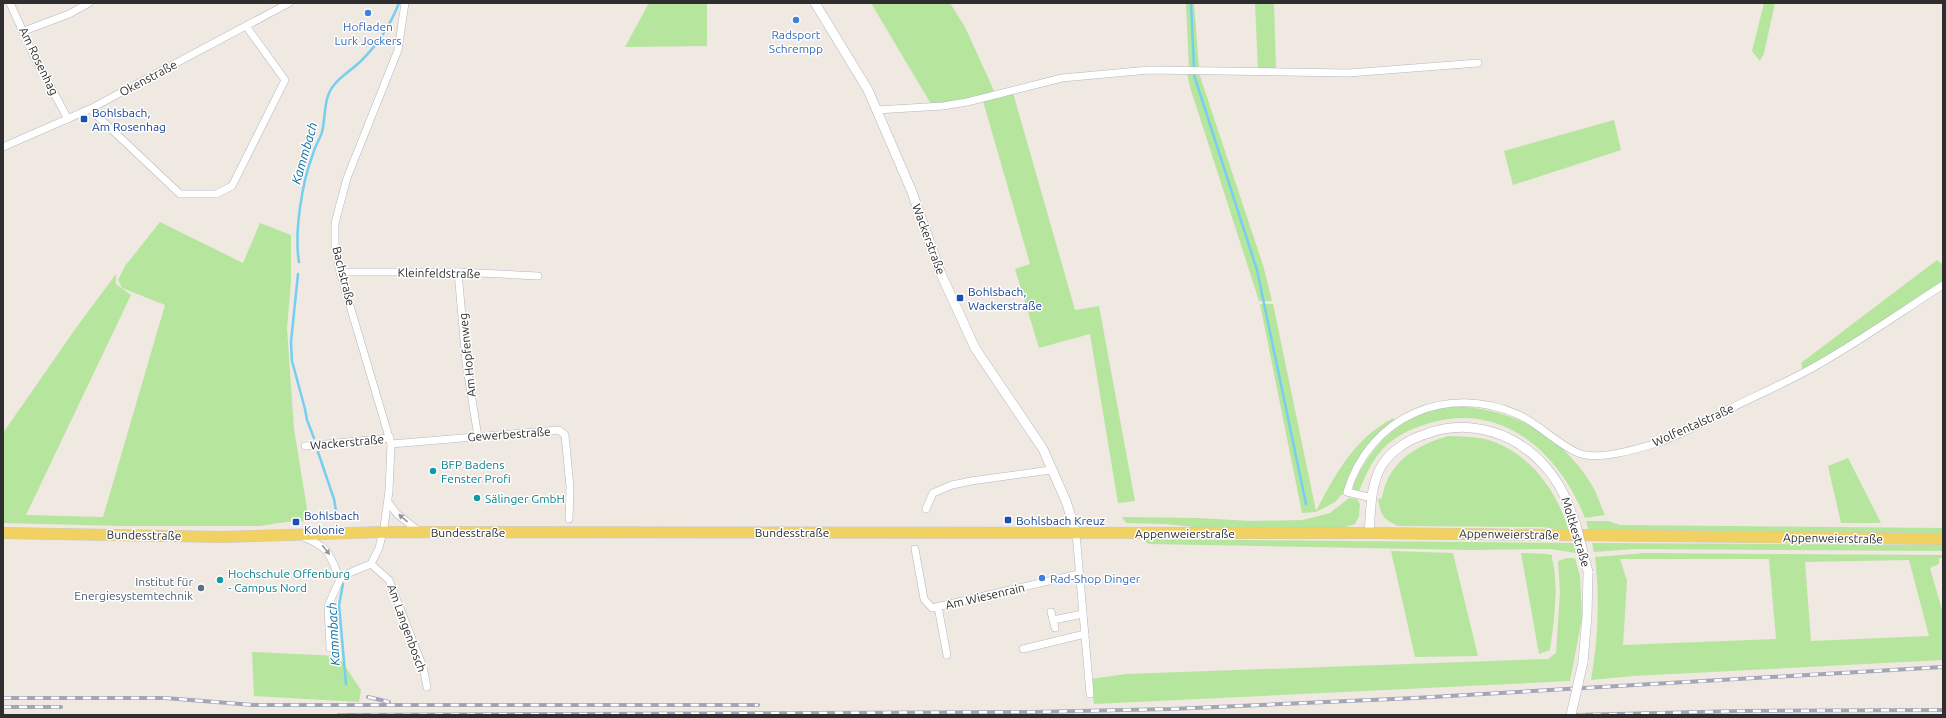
<svg xmlns="http://www.w3.org/2000/svg" width="1946" height="718" viewBox="0 0 1946 718" font-family="Ubuntu,sans-serif">
	<style>
		.green { fill: #b6e59e; fill-rule: evenodd }
		.lines { fill: none; stroke-linecap: round; stroke-linejoin: round }
		.stream { stroke: #75cff0; stroke-width: 2.5 }
		.minor-casing { stroke: #b4b7c1; stroke-width: 8 }
		.tertiary-casing { stroke: #b4b7c1; stroke-width: 10 }
		.primary-casing { stroke: #c9c9c9; stroke-width: 12 }
		.minor { stroke: #fff; stroke-width: 7 }
		.tertiary { stroke: #fff; stroke-width: 9 }
		.primary { stroke: #f2d163; stroke-width: 11 }
		.rail-casing { stroke: #a3a6b8; stroke-width: 4 }
		.rail { stroke: #fff; stroke-width: 2.5; stroke-dasharray: 8; stroke-linecap: butt }
		.tertiary-bridge-casing { stroke: #b4b7c1; stroke-width: 10; stroke-linecap: butt }
		.tertiary-bridge { stroke: #fff; stroke-width: 9 }
		.oneway { fill: #969696 }
		.shop-dot { fill: #3f7fe0; stroke: #fff; stroke-width: 1.5 }
		.transit-dot { fill: #1a4fb4; stroke: #fff; stroke-width: 1.5 }
		.culture-dot { fill: #0f9aa8; stroke: #fff; stroke-width: 1.5 }
		.service-dot { fill: #5c6f8a; stroke: #fff; stroke-width: 1.5 }
		.labels { text-anchor: middle; dominant-baseline: central; stroke-width: 3; stroke-linejoin: round; paint-order: stroke }
		.shop-label { font-size: 12px; fill: #366cbe; stroke: #fff }
		.street-label { font-size: 12px; fill: #2e2e2e; stroke: #fff }
		.transit-label { font-size: 12px; fill: #164399; stroke: #fff; text-anchor: start }
		.culture-label { font-size: 12px; fill: #0d838f; stroke: #fff; text-anchor: start }
		.service-label { font-size: 12px; fill: #4e5e75; stroke: #fff; text-anchor: end }
		.water-label { font-size: 13px; font-style: italic; fill: #0d6fa3; stroke: #fff }
	</style>
	<rect width="100%" height="100%" fill="#efe9e1"/>
	<g class="green">
		<polygon points="649,3 707,3 707,46 625,47"/>
		<polygon points="871,3 950,3 965,27 995,93 954,101 931,104"/>
		<polygon points="1186,3 1194,3 1199,68 1189,68"/>
		<polygon points="1255,3 1274,3 1276,70 1258,69"/>
		<polygon points="1764,3 1775,3 1764,53 1760,61 1752,51"/>
		<polygon points="1187,73 1199,73 1263,265 1272,301 1259,301 1190,87"/>
		<polygon points="1013,93 1075,310 1099,306 1135,501 1118,503 1090,334 1039,348 1015,269 1030,264 983,101"/>
		<polygon points="1614,120 1621,150 1513,185 1504,151"/>
		<polygon points="160,222 243,263 260,223 291,235 291,281 287,328 294,429 309,521 286,522 260,526 123,526 3,523 3,433 76,328 116,274 116,284 131,295 26,515 103,517 165,305 122,288 118,280 125,266"/>
		<polygon points="1937,260 1943,265 1943,282 1829,355 1803,370 1801,363"/>
		<path d="M1260,304H1273L1316,511C1336,473 1354,439 1393,418L1394,421L1375,437L1344,492L1335,502L1316,512L1302,513Z"/>
		<path d="M1455,406C1514,409 1562,435 1593,487C1598,496 1600,505 1605,515L1585,518C1560,454 1503,401 1430,423C1409,429 1390,438 1377,456C1369,467 1364,479 1359,491L1354,490L1353,486C1373,440 1405,412 1455,406Z"/>
		<path d="M1448,436C1464,437 1481,436 1497,443C1533,458 1558,494 1569,531L1542,527L1398,526C1383,519 1381,516 1378,499L1382,498C1388,462 1415,446 1448,436Z"/>
		<polygon points="1848,458 1881,523 1841,523 1828,466"/>
		<polygon points="1349,498 1357,499 1360,504 1359,516 1355,524 1340,529 1194,527 1165,524 1126,523 1122,517 1198,518 1251,521 1303,520 1330,513"/>
		<polygon points="1586,521 1608,521 1620,525 1943,528 1943,535 1589,532"/>
		<polygon points="1144,539 1574,543 1576,553 1550,549 1471,550 1149,544 1145,542"/>
		<polygon points="1592,543 1943,545 1943,551 1635,549 1594,552"/>
		<polygon points="1391,551 1453,553 1478,656 1415,657"/>
		<path d="M1521,553L1547,554L1552,555V558C1559,587 1554,621 1550,650L1539,654Z"/>
		<path d="M1645,553L1943,555V558H1939V564L1930,568L1943,613V660L1633,676L1591,680C1598,639 1600,598 1595,557ZM1620,559H1769L1776,639L1623,645L1627,581ZM1909,560L1929,636L1811,641L1805,562Z"/>
		<polygon points="1567,558 1575,558 1580,576 1582,618 1570,681 1094,704 1091,679 1126,674 1548,659 1556,653 1560,592 1558,561"/>
		<polygon points="252,652 338,656 361,690 359,702 254,696"/>
	</g>
	<g class="lines">
		<g class="stream">
			<polyline points="1191,3 1194,67"/>
			<polyline points="1194,75 1257,270 1306,504"/>
			<path d="M299,262C294,233 302,182 313,154C315,146 320,139 322,132C326,117 323,98 334,85C341,76 353,69 361,61C379,43 390,26 399,3"/>
			<polyline points="298,274 291,342 292,361 305,409 307,420 314,438"/>
			<polyline points="318,452 334,499 337,517"/>
			<polyline points="343,584 339,605 346,684"/>
		</g>
		<g class="minor-casing">
			<g id="minor">
				<polyline points="10,3 34,56 68,119"/>
				<polyline points="24,31 69,14 89,3"/>
				<polyline points="90,109 180,194 216,194 232,186 285,80 246,26"/>
				<polyline points="876,110 943,106 967,102 1062,78 1149,70 1349,73 1478,63"/>
				<polyline points="3,147 90,109 289,3"/>
				<polyline points="340,272 458,272 538,276"/>
				<polyline points="458,272 466,362 478,437"/>
				<polyline points="391,444 559,430 565,435 570,487 569,519"/>
				<polyline points="305,446 390,438"/>
				<path d="M1372,498L1347,492C1370,416 1447,383 1519,415C1539,424 1562,448 1581,454C1601,460 1637,449 1657,443C1679,436 1707,420 1729,409C1761,393 1795,379 1826,360C1866,337 1904,310 1943,285"/>
				<polyline points="388,502 397,514 420,532"/>
				<polyline points="926,509 933,493 952,485 971,481 1051,470"/>
				<polyline points="1076,533 1090,694"/>
				<path d="M301,536C330,548 328,551 340,579"/>
				<polyline points="915,549 924,599 932,608 1079,574"/>
				<polyline points="371,564 379,548 384,527 389,491 391,444 340,272 335,243 335,223 347,178 398,50 405,3"/>
				<polyline points="371,564 389,580 423,667 427,687"/>
				<polyline points="938,607 947,655"/>
				<polyline points="1051,612 1055,628"/>
				<polyline points="1053,620 1083,614"/>
				<polyline points="330,648 328,606 340,579 349,573 371,564"/>
				<polyline points="1023,649 1085,634"/>
			</g>
		</g>
		<g class="tertiary-casing">
			<g id="tertiary">
				<polyline points="815,3 868,90 912,192 941,274 975,348 1043,449 1066,501 1076,533"/>
				<path d="M1369,533C1371,510 1370,485 1382,465C1392,450 1409,439 1426,434C1485,412 1546,447 1568,504"/>
				<polyline points="1583,662 1587,616 1588,572"/>
			</g>
		</g>
		<g class="primary-casing">
			<polyline id="primary" points="3,533 222,537 383,532 1369,533 1943,539"/>
		</g>
		<use href="#minor" class="minor"/>
		<use href="#tertiary" class="tertiary"/>
		<use href="#primary" class="primary"/>
		<g class="rail-casing">
			<g id="rail">
				<polyline points="368,697 389,702"/>
				<polyline points="3,698 165,698 253,705 758,705"/>
				<polyline points="3,707 61,707"/>
				<polyline points="339,715 1032,712 1171,709 1415,698 1943,667"/>
				<polyline points="1577,715 1740,711 1943,710"/>
			</g>
		</g>
		<use href="#rail" class="rail"/>
		<g class="tertiary-bridge-casing">
			<g id="tertiary-bridge">
				<polyline points="1568,504 1576,525 1588,572"/>
				<polyline points="1571,715 1583,662"/>
			</g>
		</g>
		<use href="#tertiary-bridge" class="tertiary-bridge"/>
	</g>
	<defs><path id="oneway-solid" d="M-6-.8H1V-3.2L6.5 0L1 3.2V.8H-6Z"/></defs>
	<g class="oneway">
		<use href="#oneway-solid" transform="translate(403 518) rotate(-139)"/>
		<use href="#oneway-solid" transform="translate(326 550) rotate(51)"/>
	</g>
	<g class="shop-dot">
		<circle cx="368" cy="13" r="4"/>
		<circle cx="796" cy="20" r="4"/>
		<circle cx="1042" cy="578" r="4"/>
	</g>
	<g class="transit-dot">
		<rect x="80" y="115" width="8" height="8" rx="2"/>
		<rect x="956" y="294" width="8" height="8" rx="2"/>
		<rect x="1004" y="516" width="8" height="8" rx="2"/>
		<rect x="292" y="518" width="8" height="8" rx="2"/>
	</g>
	<g class="culture-dot">
		<circle cx="433" cy="471" r="4"/>
		<circle cx="477" cy="498" r="4"/>
		<circle cx="220" cy="580" r="4"/>
	</g>
	<circle class="service-dot" cx="201" cy="588" r="4"/>
	<g class="labels">
		<g class="shop-label">
			<text x="368" y="26">Hofladen<tspan x="368" dy="14">Lurk Jockers</tspan></text>
			<text x="796" y="34">Radsport<tspan x="796" dy="14">Schrempp</tspan></text>
			<text x="1050" y="578" text-anchor="start">Rad-Shop Dinger</text>
		</g>
		<g class="street-label">
			<text transform="translate(39 61) rotate(64)">Am Rosenhag</text>
			<text transform="translate(148 78) rotate(-28)">Okenstraße</text>
			<text transform="translate(929 239) rotate(70)">Wackerstraße</text>
			<text transform="translate(439 273) rotate(1)">Kleinfeldstraße</text>
			<text transform="translate(344 276) rotate(76)">Bachstraße</text>
			<text transform="translate(467 355) rotate(-96)">Am Hopfenweg</text>
			<text transform="translate(1693 425) rotate(-24)">Wolfentalstraße</text>
			<text transform="translate(509 434) rotate(-4)">Gewerbestraße</text>
			<text transform="translate(347 442) rotate(-5)">Wackerstraße</text>
			<text x="468" y="532">Bundesstraße</text>
			<text x="792" y="532">Bundesstraße</text>
			<text transform="translate(1576 532) rotate(73)">Moltkestraße</text>
			<text x="1185" y="533">Appenweierstraße</text>
			<text transform="translate(1509 534) rotate(1)">Appenweierstraße</text>
			<text transform="translate(144 535) rotate(1)">Bundesstraße</text>
			<text transform="translate(1833 538) rotate(1)">Appenweierstraße</text>
			<text transform="translate(985 596) rotate(-13)">Am Wiesenrain</text>
			<text transform="translate(407 628) rotate(70)">Am Langenbosch</text>
		</g>
		<g class="transit-label">
			<text x="92" y="112">Bohlsbach,<tspan x="92" dy="14">Am Rosenhag</tspan></text>
			<text x="968" y="291">Bohlsbach,<tspan x="968" dy="14">Wackerstraße</tspan></text>
			<text x="304" y="515">Bohlsbach<tspan x="304" dy="14">Kolonie</tspan></text>
			<text x="1016" y="520">Bohlsbach Kreuz</text>
		</g>
		<g class="culture-label">
			<text x="441" y="464">BFP Badens<tspan x="441" dy="14">Fenster Profi</tspan></text>
			<text x="485" y="498">Sälinger GmbH</text>
			<text x="228" y="573">Hochschule Offenburg<tspan x="228" dy="14">- Campus Nord</tspan></text>
		</g>
		<g class="service-label">
			<text x="193" y="581">Institut für<tspan x="193" dy="14">Energiesystemtechnik</tspan></text>
		</g>
		<g class="water-label">
			<text transform="translate(304 153) rotate(-74)">Kammbach</text>
			<text transform="translate(333 634) rotate(-93)">Kammbach</text>
		</g>
	</g>
	<rect width="1946" height="718" fill="none" stroke="#2e2e2e" stroke-width="8"/>
</svg>
